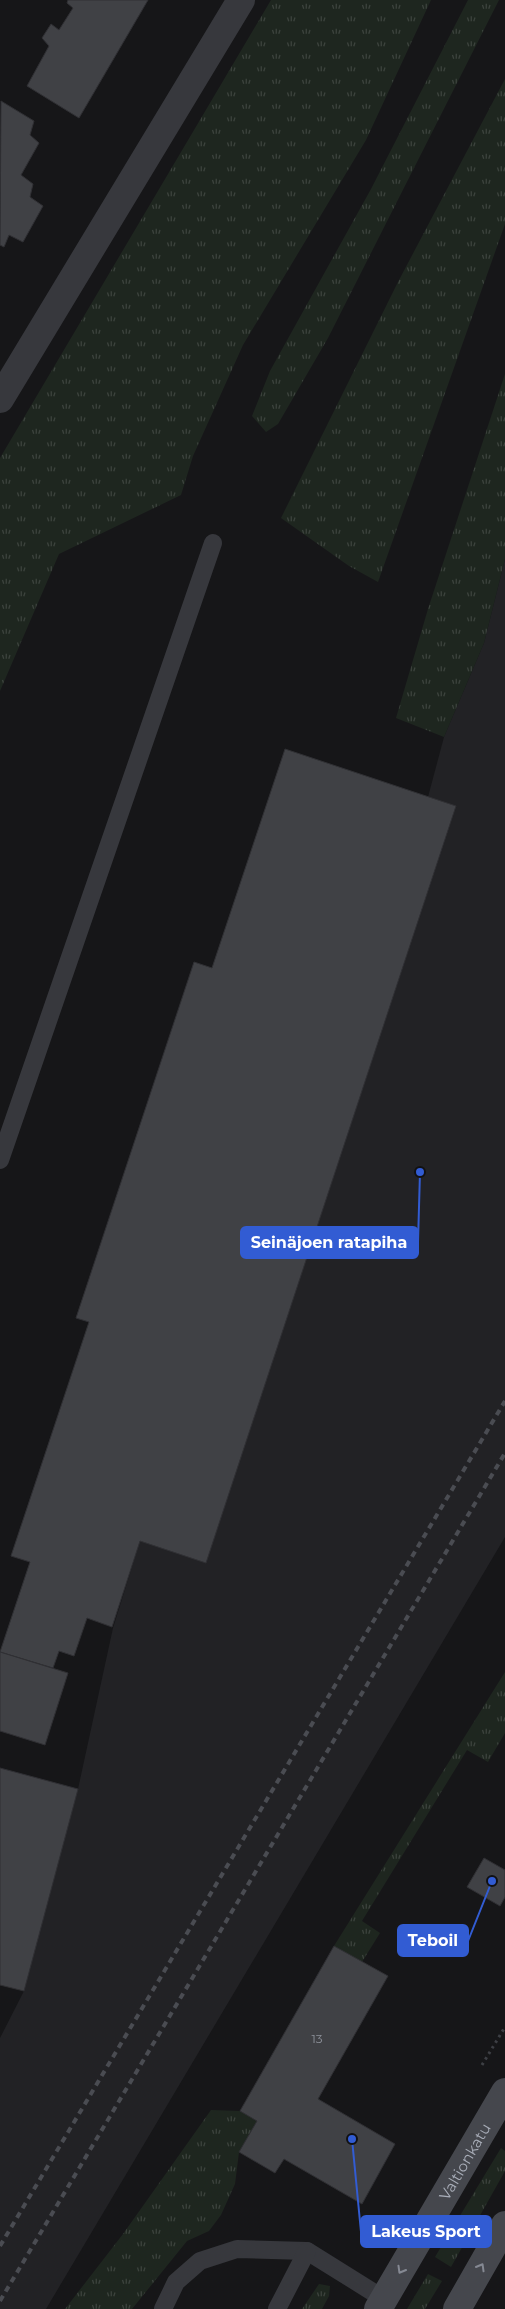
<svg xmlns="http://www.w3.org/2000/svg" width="505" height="2309" viewBox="0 0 505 2309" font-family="Montserrat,sans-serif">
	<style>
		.built { fill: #222225 }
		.grass { fill: url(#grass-tufts) }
		.building { fill: #404145; stroke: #303034 }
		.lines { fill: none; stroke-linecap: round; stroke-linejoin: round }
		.path { stroke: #3d3f44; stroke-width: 3; stroke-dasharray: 2.5 4; stroke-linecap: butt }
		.lane { stroke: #37383d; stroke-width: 18 }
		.street { stroke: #37383d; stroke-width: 28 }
		.secondary { stroke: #45474d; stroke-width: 28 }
		.rail { stroke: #4a4c52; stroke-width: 4; stroke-dasharray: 6 5; stroke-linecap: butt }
		.oneway { stroke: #858993 }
		.labels { text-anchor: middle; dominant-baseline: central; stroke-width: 5; stroke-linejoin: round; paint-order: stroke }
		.number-label { font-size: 12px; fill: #8e929b }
		.street-label { font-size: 15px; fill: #a8adb8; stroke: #111113 }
		.leader { fill: none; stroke: #325cd3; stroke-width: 2 }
		.callout-dot { fill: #325cd3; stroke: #111113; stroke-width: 2 }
		.callout { fill: #325cd3; stroke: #325cd3; stroke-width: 2 }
		.callout-label { font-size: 16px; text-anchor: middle; font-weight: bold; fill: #fff }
	</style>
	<defs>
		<pattern id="grass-tufts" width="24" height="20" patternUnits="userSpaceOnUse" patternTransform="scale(1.25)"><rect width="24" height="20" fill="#1e261f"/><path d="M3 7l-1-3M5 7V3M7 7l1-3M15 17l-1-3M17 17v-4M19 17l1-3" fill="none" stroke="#3c433d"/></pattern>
	</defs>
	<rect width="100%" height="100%" fill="#161618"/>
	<polygon class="built" points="505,559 505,1537 46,2309 0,2309 0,2038 24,1991 78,1789 113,1628 140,1541 206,1562 456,807 428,797 444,737 484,643"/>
	<g class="grass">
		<polygon points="271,0 431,0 366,140 243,345 193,456 181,495 59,554 0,691 0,458"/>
		<polygon points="468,0 499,0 328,338 278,424 266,432 252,416 270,371 371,189"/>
		<polygon points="505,79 505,224 378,582 349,566 281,518 398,282"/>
		<polygon points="505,374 505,559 484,643 444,737 396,718 428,609"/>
		<polygon points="505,1672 505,1733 488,1762 467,1750 362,1921 380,1933 362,1962 334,1946"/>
		<polygon points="211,2110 240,2111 257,2121 239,2152 235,2184 221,2215 209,2231 187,2241 132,2309 65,2309 123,2234"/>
		<polygon points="501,2148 505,2151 505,2171 451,2267 435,2257"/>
		<polygon points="428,2274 442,2281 425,2309 407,2309"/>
		<polygon points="319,2284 330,2286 329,2296 322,2309 302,2309"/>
	</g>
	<g class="building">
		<polygon points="68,0 148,0 79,118 27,86 49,46 42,38 51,24 59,30 73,8 67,3"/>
		<polygon points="1,101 34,121 30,135 39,143 21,175 33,184 30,197 43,206 23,242 9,235 4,247 0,245"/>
		<polygon points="285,749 456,806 206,1563 140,1541 112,1627 87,1618 74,1656 59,1651 53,1668 0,1652 30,1562 11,1556 89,1322 76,1318 194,962 212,968"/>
		<polygon points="0,1652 68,1673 45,1745 0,1731"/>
		<polygon points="0,1768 78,1789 24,1991 0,1985"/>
		<polygon points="484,1858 505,1870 505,1897 500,1906 467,1887"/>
		<polygon points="334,1946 388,1976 318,2099 395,2144 362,2204 284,2159 275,2173 239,2152 257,2121 240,2111"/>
	</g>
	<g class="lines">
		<polyline class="path" points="482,2065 505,2027"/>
		<g class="lane">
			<polyline points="0,1160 213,543"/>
			<polyline points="163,2309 176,2282 200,2261 237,2249 307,2251 384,2299"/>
			<polyline points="277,2309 307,2251"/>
		</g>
		<polyline class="street" points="0,399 241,0"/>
		<g class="secondary">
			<path id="s1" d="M378,2309L505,2092"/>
			<polyline points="457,2309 505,2225"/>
		</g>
		<g class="rail">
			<polyline points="0,2246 505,1401"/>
			<polyline points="0,2301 505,1453"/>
		</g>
	</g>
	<defs><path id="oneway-chevron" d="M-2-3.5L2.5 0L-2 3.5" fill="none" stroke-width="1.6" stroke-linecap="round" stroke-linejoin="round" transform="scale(1.25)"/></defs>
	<g class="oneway">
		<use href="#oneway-chevron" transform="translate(481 2267) rotate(-60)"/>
		<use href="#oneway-chevron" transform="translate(401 2270) rotate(120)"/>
	</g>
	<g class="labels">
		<g class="number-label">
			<text x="317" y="2038">13</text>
		</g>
		<g class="street-label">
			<text stroke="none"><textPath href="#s1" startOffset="171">Valtionkatu</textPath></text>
		</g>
	</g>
	<path class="leader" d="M420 1172L418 1242M492 1881L468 1941M352 2139L361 2232"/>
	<g class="callout-dot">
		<circle cx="420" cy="1172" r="5"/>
		<circle cx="492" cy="1881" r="5"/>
		<circle cx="352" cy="2139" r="5"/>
	</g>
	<g class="callout">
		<rect x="241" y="1227" width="177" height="31" rx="5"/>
		<rect x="398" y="1925" width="70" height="31" rx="5"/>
		<rect x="361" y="2216" width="130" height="31" rx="5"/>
	</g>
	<g class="callout-label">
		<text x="329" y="1248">Seinäjoen ratapiha</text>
		<text x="433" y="1946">Teboil</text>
		<text x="426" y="2237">Lakeus Sport</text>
	</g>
</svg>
